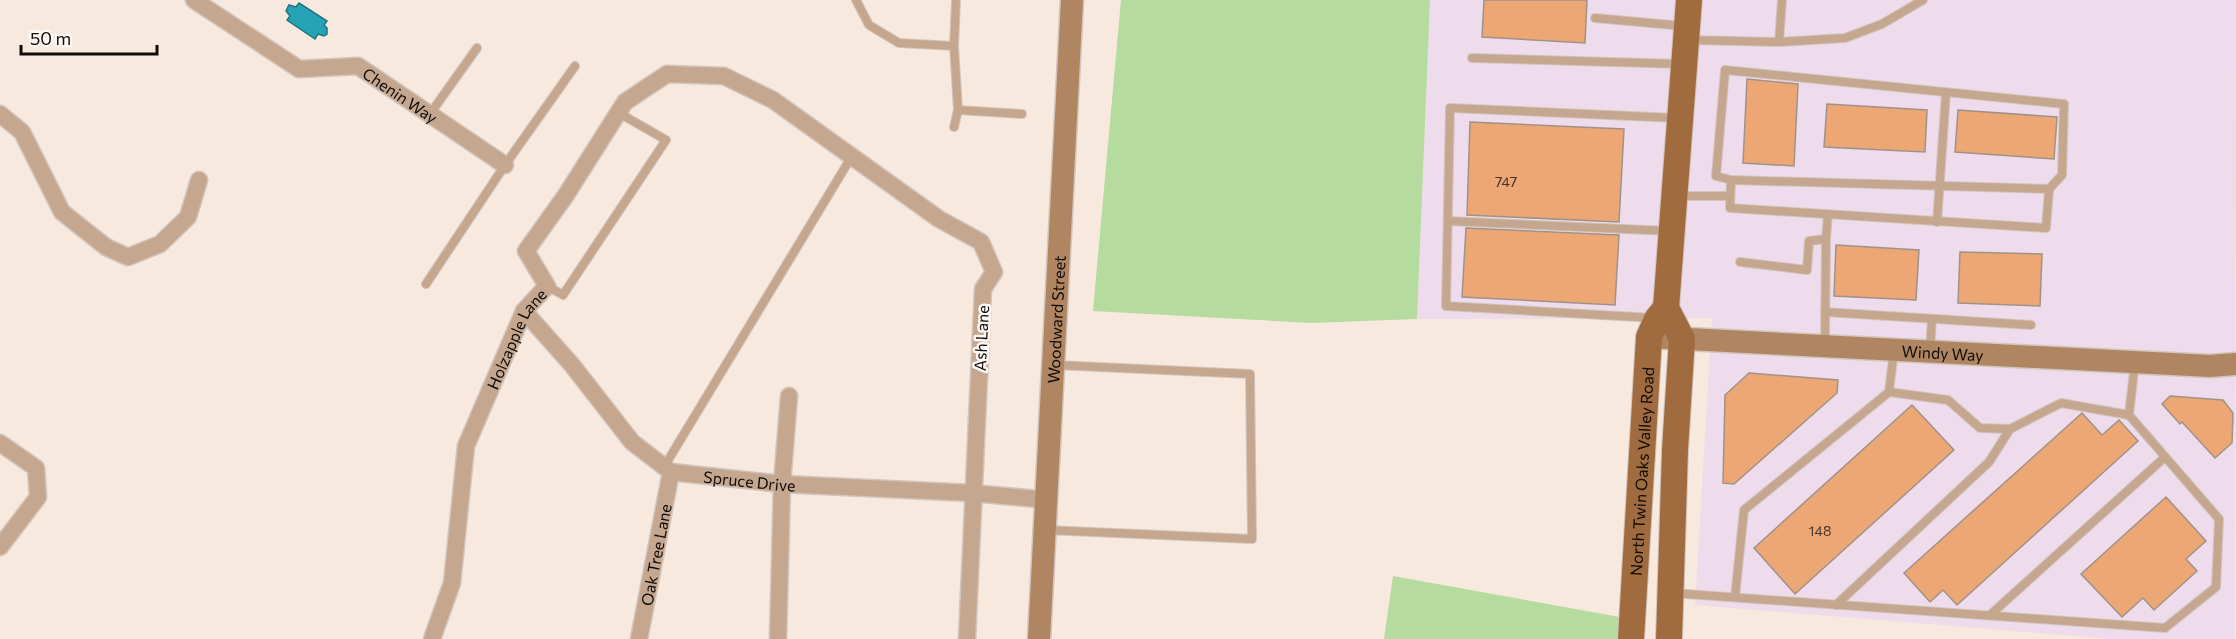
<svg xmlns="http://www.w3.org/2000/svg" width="2236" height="639" viewBox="0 0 2236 639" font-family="Commissioner,sans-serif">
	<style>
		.commercial { fill: #eedbec }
		.green { fill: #b5db9e }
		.water { fill: #27a3b6; stroke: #207582; stroke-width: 1.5 }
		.building { fill: #eca774; stroke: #a09288; stroke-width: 1.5 }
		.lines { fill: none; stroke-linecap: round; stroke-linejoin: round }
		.lane-casing { stroke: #d3c5bc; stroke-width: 10 }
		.street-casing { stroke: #d3c5bc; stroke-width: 19 }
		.secondary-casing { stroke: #d3c5bc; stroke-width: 25 }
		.primary-casing { stroke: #d3c5bc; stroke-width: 28 }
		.lane { stroke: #c5a790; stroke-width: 8 }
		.street { stroke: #c5a790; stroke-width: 16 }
		.secondary { stroke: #b08562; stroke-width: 22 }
		.primary { stroke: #a06c3f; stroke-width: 26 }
		.labels { text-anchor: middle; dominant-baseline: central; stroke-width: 5; stroke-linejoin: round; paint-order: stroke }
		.number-label { font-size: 14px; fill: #473223 }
		.street-label { font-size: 16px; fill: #100b08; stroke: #fef8f4 }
	</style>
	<rect width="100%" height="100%" fill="#f8e9de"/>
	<polygon class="commercial" points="1430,0 2236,0 2235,639 2112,639 1695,605 1712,318 1417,319"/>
	<g class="green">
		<polygon points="1121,0 1430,0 1417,319 1311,323 1093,311"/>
		<polygon points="1393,576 1642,621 1641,639 1384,639"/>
	</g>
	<polygon class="water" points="299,3 327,21 324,25 327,28 327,34 324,36 318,34 315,39 287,20 290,16 286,11 289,5 296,7"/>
	<g class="building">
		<polygon points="1484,0 1587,0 1585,43 1482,37"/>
		<polygon points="1747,79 1798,84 1794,166 1743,163"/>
		<polygon points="1827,104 1927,110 1925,152 1824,147"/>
		<polygon points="1958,110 2057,117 2054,159 1955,152"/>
		<polygon points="1470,122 1624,129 1619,222 1467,215"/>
		<polygon points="1466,228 1619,235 1615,305 1462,297"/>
		<polygon points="1836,245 1919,250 1916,300 1834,296"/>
		<polygon points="1960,252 2042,254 2040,306 1958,303"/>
		<polygon points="1749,373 1838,380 1837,393 1734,484 1723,483 1725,395"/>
		<polygon points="2170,396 2223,400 2233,413 2232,443 2215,458 2182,422 2180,424 2162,404"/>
		<polygon points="1912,405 1954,450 1795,594 1754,548"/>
		<polygon points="2082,413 2102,435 2119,420 2138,441 1957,605 1943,590 1930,602 1904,573"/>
		<polygon points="2166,497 2206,541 2186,559 2197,571 2154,610 2143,598 2122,617 2081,574"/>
	</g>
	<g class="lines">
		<g class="lane-casing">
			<g id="lane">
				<polyline points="856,0 869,25 899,43 954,46 958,110 954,127"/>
				<polyline points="1595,18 1683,26"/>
				<polyline points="1689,40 1779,42 1782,0"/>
				<polyline points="1779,42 1845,38 1882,24 1923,0"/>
				<polyline points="954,46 956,0"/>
				<polyline points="1472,58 1680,64"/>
				<polyline points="958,110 1022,114"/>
				<polyline points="430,114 477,48"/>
				<polygon points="1731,180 2049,189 2046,228 1730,208"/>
				<polyline points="1731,180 1716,176 1725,70 2064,104 2062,175 2049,189"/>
				<polyline points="1677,196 1729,196"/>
				<polyline points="1448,221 1669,231"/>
				<polyline points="1937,222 1946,93"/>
				<polyline points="1740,262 1807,270 1809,241 1826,239 1828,214"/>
				<polyline points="426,284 505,165 575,66"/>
				<polyline points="547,286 563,295 666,140 619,113"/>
				<polyline points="1825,312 2031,325"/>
				<polyline points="1654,318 1446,306 1450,108 1676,118"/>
				<polyline points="1825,343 1826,239"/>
				<polyline points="1930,350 1932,319"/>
				<polyline points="1889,392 1948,400 1980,428 2010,429 2061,403 2129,415"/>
				<polyline points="664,467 852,156"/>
				<polyline points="1046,530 1252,539 1250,374 1055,365"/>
				<polyline points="1672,593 2165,628 2216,587 2219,519 2129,415 2135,362"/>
				<polyline points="1735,597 1744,510 1889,392 1894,350"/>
				<polyline points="1836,605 1989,462 2010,429"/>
				<polyline points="1990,615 2165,457"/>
			</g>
		</g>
		<g class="street-casing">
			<g id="street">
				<path id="s1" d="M194,0L299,69L358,66L505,165"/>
				<polyline points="0,114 22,132 62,212 106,247 128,257 160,244 188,217 199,180"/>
				<path id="s2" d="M524,311L572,365L632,442L671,472L782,484L972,493L1048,500"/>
				<polyline points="0,443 36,468 38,497 0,547"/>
				<path id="s3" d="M432,639L452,583L466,446L524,311L547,286L526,251L566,195L625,102L667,74L724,76L773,100L939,219L981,242L994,272L983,289L967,639"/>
				<path id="s4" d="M639,639L671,472"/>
				<polyline points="778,639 782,484 789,396"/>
			</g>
		</g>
		<g class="secondary-casing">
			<g id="secondary">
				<path id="s5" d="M1649,337L2210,366L2236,364"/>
				<path id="s6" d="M1039,639L1072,0"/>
			</g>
		</g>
		<g class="primary-casing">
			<g id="primary">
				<path id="s7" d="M1631,639L1649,337L1657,319L1666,308"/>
				<polyline points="1669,639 1675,450 1682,339 1666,308 1689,0"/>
			</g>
		</g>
		<use href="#lane" class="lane"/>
		<use href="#street" class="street"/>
		<use href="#secondary" class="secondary"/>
		<use href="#primary" class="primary"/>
	</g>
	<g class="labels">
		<g class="number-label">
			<text x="1506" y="181">747</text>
			<text x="1820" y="530">148</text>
		</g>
		<g class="street-label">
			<text stroke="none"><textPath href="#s1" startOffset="236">Chenin Way</textPath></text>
			<text stroke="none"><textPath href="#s6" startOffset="320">Woodward Street</textPath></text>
			<text transform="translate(981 338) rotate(-87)">Ash Lane</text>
			<text stroke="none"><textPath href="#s3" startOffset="316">Holzapple Lane</textPath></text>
			<text stroke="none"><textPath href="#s5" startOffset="294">Windy Way</textPath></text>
			<text stroke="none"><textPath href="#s7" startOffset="168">North Twin Oaks Valley Road</textPath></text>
			<text stroke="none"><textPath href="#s2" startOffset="298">Spruce Drive</textPath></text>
			<text stroke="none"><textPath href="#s4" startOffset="86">Oak Tree Lane</textPath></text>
		</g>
	</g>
	<path d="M21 45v9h136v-9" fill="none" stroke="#100b08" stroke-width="3"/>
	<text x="30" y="45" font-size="18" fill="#100b08" stroke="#fef8f4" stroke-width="4.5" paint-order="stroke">50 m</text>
</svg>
